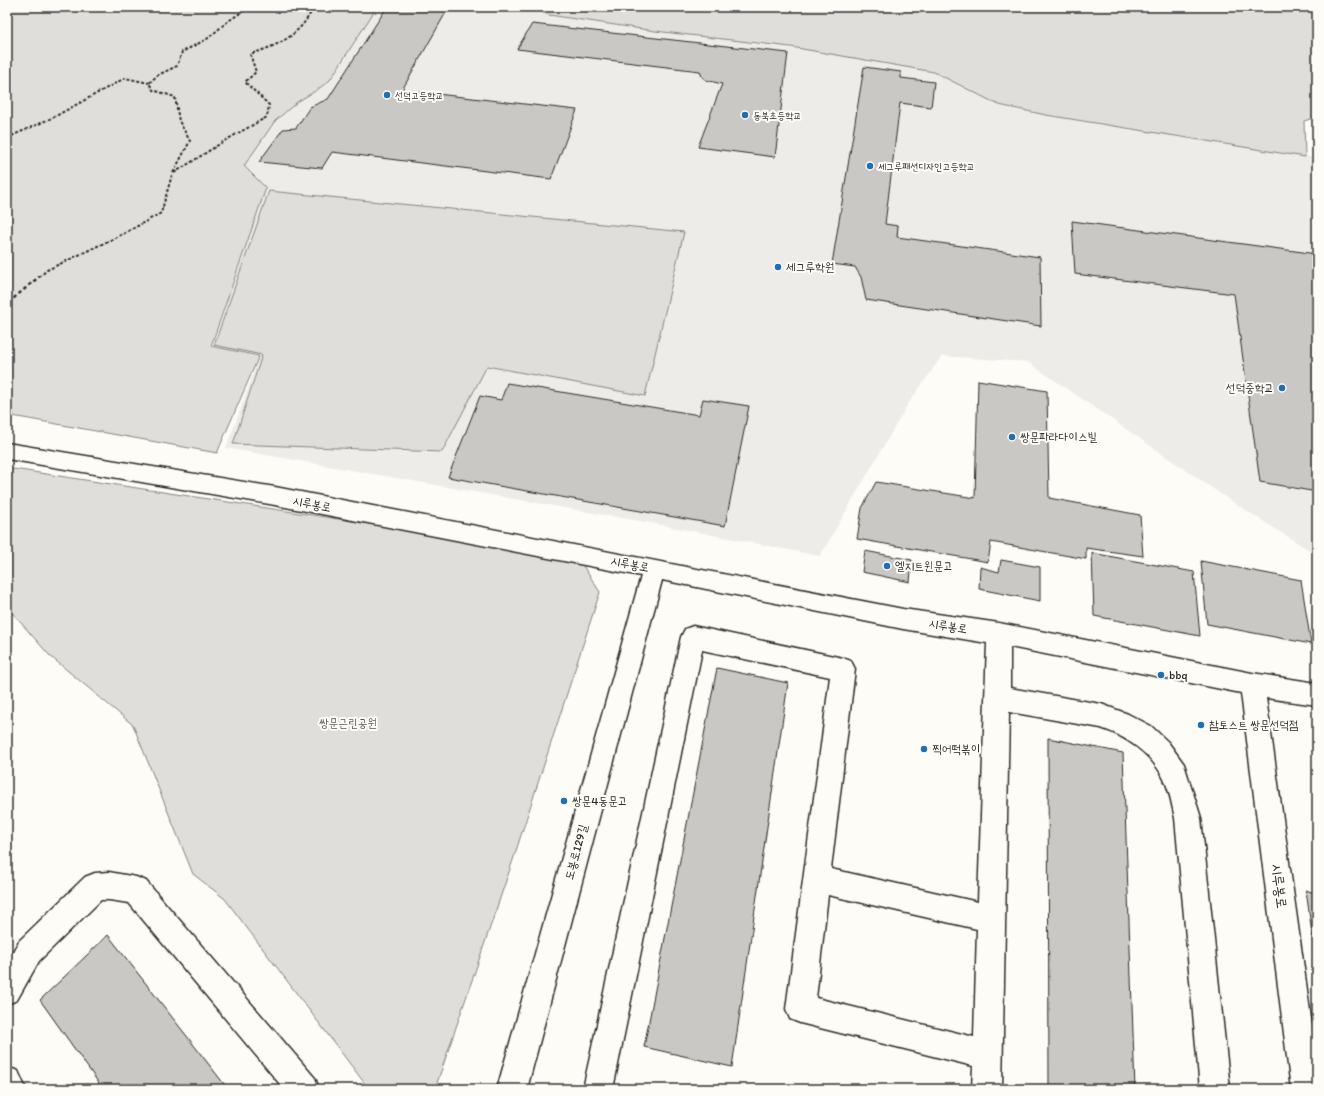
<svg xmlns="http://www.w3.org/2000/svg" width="1324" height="1096" viewBox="0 0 1324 1096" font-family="Itim,'Poor Story',sans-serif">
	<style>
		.built { fill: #edece8 }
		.green { fill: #dfdeda; stroke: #858482 }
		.building { fill: #c9c8c4; stroke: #2b2b2b }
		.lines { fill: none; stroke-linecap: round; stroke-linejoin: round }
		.minor-casing { stroke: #2b2b2b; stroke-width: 3 }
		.path-far1 { stroke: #2b2b2b; stroke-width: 2; stroke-dasharray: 3 2; stroke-linecap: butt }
		.path { stroke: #2b2b2b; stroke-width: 2.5; stroke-dasharray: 3.5 3; stroke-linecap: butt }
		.minor { fill: #fdfcf7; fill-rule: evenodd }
		.poi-dot { fill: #1f6fb2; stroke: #fdfcf7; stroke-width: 1.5 }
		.labels { text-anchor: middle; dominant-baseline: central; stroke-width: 4; stroke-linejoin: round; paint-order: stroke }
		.far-poi-label { font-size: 10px; fill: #2b2b2b; stroke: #fdfcf7; text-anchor: start }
		.poi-label { font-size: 12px; fill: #2b2b2b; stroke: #fdfcf7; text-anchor: start }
		.street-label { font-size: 12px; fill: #2b2b2b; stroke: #fdfcf7 }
		.park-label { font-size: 12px; fill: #585857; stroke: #fdfcf7 }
		.near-street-label { font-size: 14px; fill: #2b2b2b; stroke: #fdfcf7 }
	</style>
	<rect width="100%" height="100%" fill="#fdfcf7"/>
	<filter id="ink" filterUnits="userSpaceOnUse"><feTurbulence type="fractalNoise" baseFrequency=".025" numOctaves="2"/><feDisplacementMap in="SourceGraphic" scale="8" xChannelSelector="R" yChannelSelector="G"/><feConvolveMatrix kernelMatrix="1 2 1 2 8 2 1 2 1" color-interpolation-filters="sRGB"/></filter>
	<g filter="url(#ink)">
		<polygon class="built" points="377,7 529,7 549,15 655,31 821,51 934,72 999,105 1046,115 1317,158 1317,555 1231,501 1028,362 942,356 908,404 820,556 662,525 226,448 260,355 212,346 266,188 244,166 275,121 297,102 317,90 330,80"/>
		<g class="green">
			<polygon points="7,7 377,7 330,80 317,90 297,102 275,121 244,166 266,188 211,346 259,356 217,453 7,415"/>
			<polygon points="529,7 1317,7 1317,117 1304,121 1305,157 1046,115 999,105 934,72 791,47 655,31 549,15"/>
			<polygon points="269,191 684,232 645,396 487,366 442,452 233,444 262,355 214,345"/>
			<polygon points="7,468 468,539 580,561 600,592 512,863 435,1089 369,1089 225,899 193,874 133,725 50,656 7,607"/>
		</g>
		<g class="building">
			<polygon points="387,7 449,7 402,90 577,110 551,179 332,152 322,168 259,162 283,129 296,128 310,107 328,99"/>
			<polygon points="532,24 788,53 775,157 698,147 722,84 706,80 702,77 700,71 517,49"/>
			<polygon points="864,67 901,72 901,78 934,82 931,107 900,103 885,224 898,226 897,237 1040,257 1041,326 866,300 861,277 855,267 832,264"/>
			<polygon points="1072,221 1317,254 1317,492 1260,482 1234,294 1075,274"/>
			<polygon points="978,380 1047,391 1049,498 1140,515 1143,556 1086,548 1086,559 991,542 988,562 857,539 862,508 876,482 975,498"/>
			<polygon points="507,383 699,415 703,399 749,406 725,526 448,477 480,396 501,400"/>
			<polygon points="865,551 912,560 910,582 862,572"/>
			<polygon points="1092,553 1194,572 1200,636 1094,616"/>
			<polygon points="1001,560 1040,567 1040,601 979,589 980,567 999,572"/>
			<polygon points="1201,561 1301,580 1311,644 1207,624"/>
			<polygon points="717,668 788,683 732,1067 644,1047"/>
			<polygon points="1048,738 1123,753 1135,1089 1049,1089"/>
			<polygon points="1306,890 1317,894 1317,970"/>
			<polygon points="108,935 228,1089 103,1089 40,1000"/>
		</g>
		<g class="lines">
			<g class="minor-casing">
				<g id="minor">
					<path d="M7,443L275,487L903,609L999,623L1252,673L1317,683V705L1266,698L1317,1061V1089H1291L1241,693L1010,647V688L1101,704L1128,714L1151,726L1168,742L1184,764L1201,818L1230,1089H1200L1175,818C1172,806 1170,791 1164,779C1152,754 1126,736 1101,728L1009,712L1002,1089H972L973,1066L800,1023L790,1019L786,1009L830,677L702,650L613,1089H583L681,637L685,629L693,626L843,658L851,661L855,669L831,869L978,902L987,643L903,629L662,580L527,1089H497L641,576L275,505L7,459ZM828,895L977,929L974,1037L816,998Z"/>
					<polygon points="109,872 136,877 146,881 315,1078 319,1089 284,1089 129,903 109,900 101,900 39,961 17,1000 7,1004 7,962 19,941 85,877 95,873"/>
					<polygon points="7,1067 18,1071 26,1089 7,1089"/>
				</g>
			</g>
			<g class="path-far1">
				<polyline points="7,138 54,117 125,78 149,83"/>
				<path d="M174,173L226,140L267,117L269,105L245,82L256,72L250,54C280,45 299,36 314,7"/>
				<polyline points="39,277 47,270 123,234 161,213 172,175 190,141 179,121 175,97 153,90 149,83 158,75 177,66 182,52 207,39 227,22 249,7"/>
			</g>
			<polyline class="path" points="7,299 14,298 40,276"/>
			<use href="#minor" class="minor"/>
		</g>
	</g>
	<g class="poi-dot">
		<circle cx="387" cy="95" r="4"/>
		<circle cx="745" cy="115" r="4"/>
		<circle cx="870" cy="166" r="4"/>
		<circle cx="778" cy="267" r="4"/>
		<circle cx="1282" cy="388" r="4"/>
		<circle cx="1012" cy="437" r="4"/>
		<circle cx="887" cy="566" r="4"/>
		<circle cx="1161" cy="675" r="4"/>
		<circle cx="1201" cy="725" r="4"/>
		<circle cx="924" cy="749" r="4"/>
		<circle cx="564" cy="801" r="4"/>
	</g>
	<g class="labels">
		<g class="far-poi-label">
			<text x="395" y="95">선덕고등학교</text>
			<text x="753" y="115">동북초등학교</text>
			<text x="878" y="166">세그루패션디자인고등학교</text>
		</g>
		<g class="poi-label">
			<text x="786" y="267">세그루학원</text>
			<text x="1274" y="388" text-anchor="end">선덕중학교</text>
			<text x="1020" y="437">쌍문파라다이스빌</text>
			<text x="895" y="566">엘지트윈문고</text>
			<text x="1169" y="675">bbq</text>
			<text x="1209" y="725">참토스트 쌍문선덕점</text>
			<text x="932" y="749">찍어떡볶이</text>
			<text x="572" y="801">쌍문4동문고</text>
		</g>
		<g class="street-label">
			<text transform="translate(312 504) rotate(11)">시루봉로</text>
			<text transform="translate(630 564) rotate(11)">시루봉로</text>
			<text transform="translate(948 626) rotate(9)">시루봉로</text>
			<text transform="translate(576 852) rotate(-75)">도봉로129길</text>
		</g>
		<g class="park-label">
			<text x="348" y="723">쌍문근린공원</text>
		</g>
		<g class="near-street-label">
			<text transform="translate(1279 886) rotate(82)">시루봉로</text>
		</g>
	</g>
	<rect width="1324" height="1096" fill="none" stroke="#fdfcf7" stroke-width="24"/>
	<rect x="12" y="12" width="1300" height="1072" fill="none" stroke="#2b2b2b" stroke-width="1.5" filter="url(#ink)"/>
</svg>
